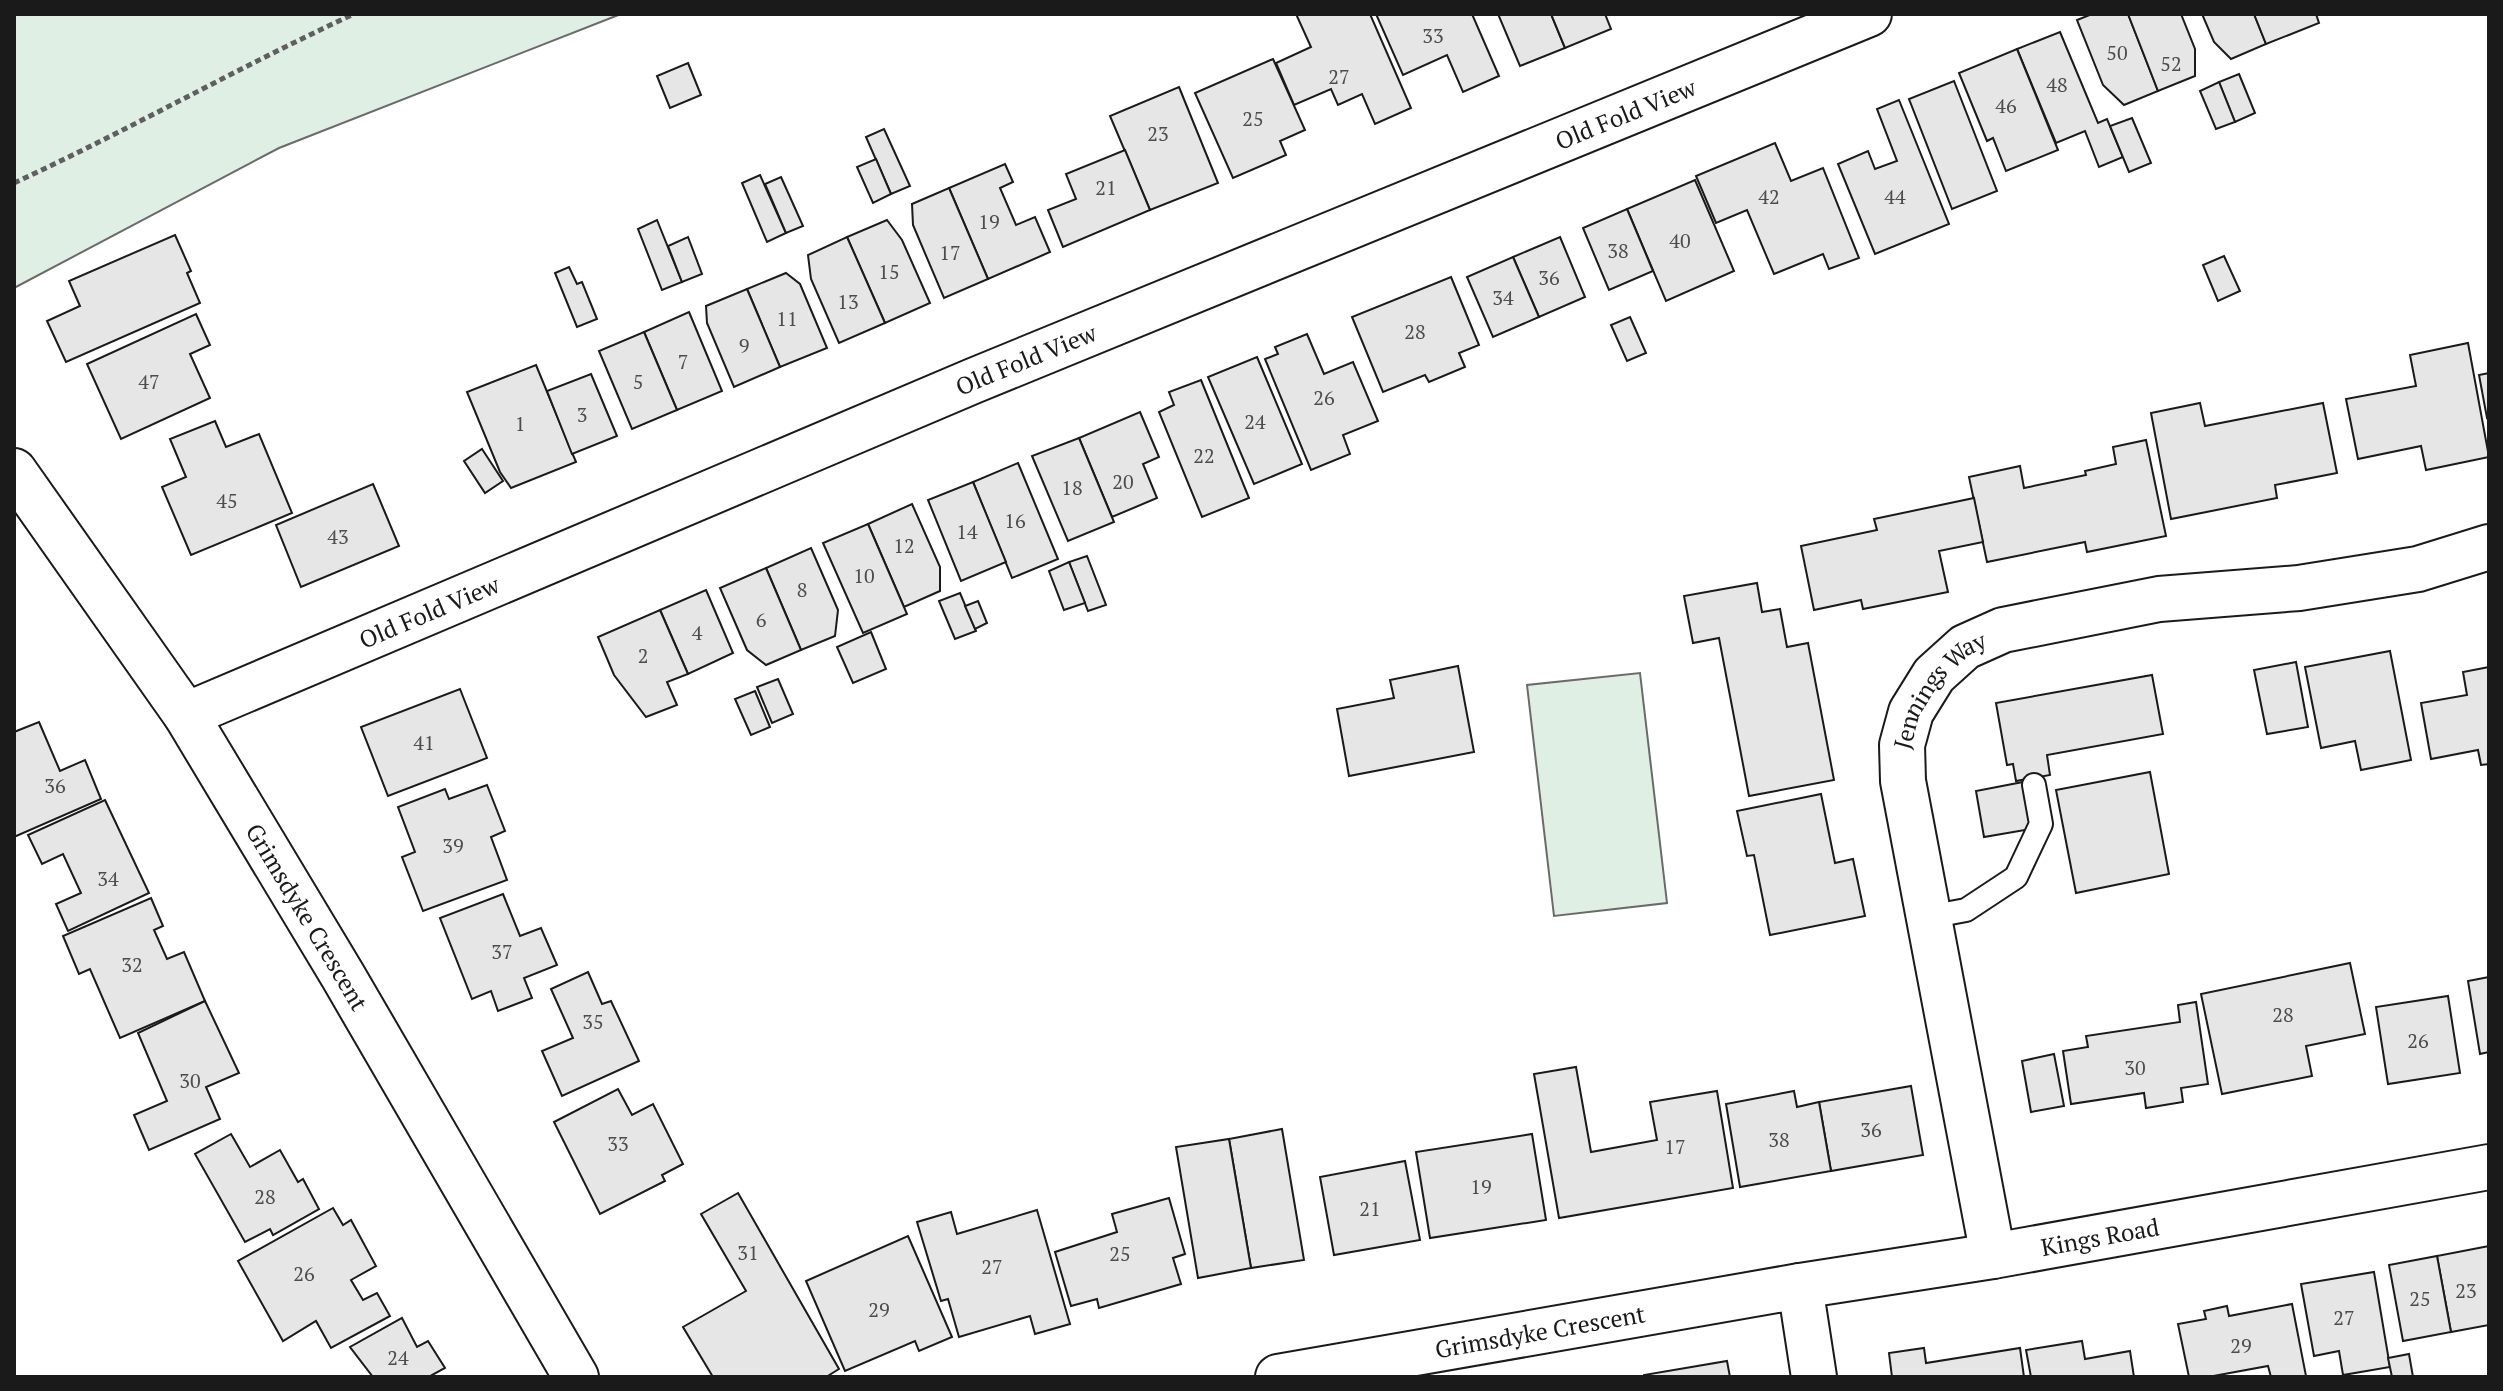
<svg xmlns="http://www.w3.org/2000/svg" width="2503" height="1391" viewBox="0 0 2503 1391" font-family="'PT Serif',serif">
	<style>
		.green { fill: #e0efe3; stroke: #6a6a6a; stroke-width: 2 }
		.building { fill: #e6e6e6; stroke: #1a1a1a; stroke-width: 2 }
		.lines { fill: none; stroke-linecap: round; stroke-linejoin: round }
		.lane-casing { stroke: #1a1a1a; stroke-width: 26 }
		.street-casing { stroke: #1a1a1a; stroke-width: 48 }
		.path { stroke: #5f5f5f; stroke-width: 5; stroke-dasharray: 6 4; stroke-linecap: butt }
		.lane { stroke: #fff; stroke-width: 22 }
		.street { stroke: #fff; stroke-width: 44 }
		.labels { text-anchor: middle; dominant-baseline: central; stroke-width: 6; stroke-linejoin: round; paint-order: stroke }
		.number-label { font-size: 20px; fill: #4d4d4d }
		.street-label { font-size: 24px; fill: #1a1a1a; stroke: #fff }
	</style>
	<rect width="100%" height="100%" fill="#fff"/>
	<g class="green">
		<polygon points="14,14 621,14 279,148 14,288"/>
		<polygon points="1640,673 1667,903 1554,916 1527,685"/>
	</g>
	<g class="building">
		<polygon points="1296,14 1370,14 1411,108 1375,124 1362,94 1338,105 1331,89 1294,105 1276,63 1311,47"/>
		<polygon points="1376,14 1472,14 1499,76 1463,92 1447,55 1403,75"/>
		<polygon points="1498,14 1551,14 1565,48 1520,66"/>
		<polygon points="1551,14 1605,14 1611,29 1565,48"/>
		<polygon points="2092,14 2128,14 2158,91 2124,105 2103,85 2077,20"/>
		<polygon points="2128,14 2181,14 2195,49 2195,76 2158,91"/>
		<polygon points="2202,14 2254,14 2266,44 2231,59 2214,42"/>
		<polygon points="2254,14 2316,14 2319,23 2266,44"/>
		<polygon points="2060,32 2098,123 2107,119 2123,157 2099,167 2085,131 2056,143 2017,49"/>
		<polygon points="2017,49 2058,150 2006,171 1993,138 1987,141 1959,73"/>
		<polygon points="1273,59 1305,130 1280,141 1286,155 1233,178 1195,93"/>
		<polygon points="688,63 701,95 670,108 657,76"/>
		<polygon points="2239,74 2255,113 2235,122 2219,82"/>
		<polygon points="1954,81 1997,191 1952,209 1909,99"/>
		<polygon points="2219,82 2235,122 2216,129 2200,91"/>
		<polygon points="1179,87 1218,183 1150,210 1110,116"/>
		<polygon points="1899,100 1949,224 1875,254 1838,164 1868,151 1875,169 1897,161 1877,109"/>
		<polygon points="2132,118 2151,163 2129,172 2110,126"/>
		<polygon points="884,129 910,186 891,194 866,137"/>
		<polygon points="1775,143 1791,181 1823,168 1859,258 1829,269 1823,254 1774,274 1747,210 1716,223 1696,176"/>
		<polygon points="1125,150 1150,210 1063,247 1048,210 1076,199 1066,174"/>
		<polygon points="876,159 891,194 873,203 857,167"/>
		<polygon points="1005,164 1013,182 1000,188 1016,225 1035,217 1050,252 988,279 949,188"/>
		<polygon points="760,175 786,233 767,242 742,183"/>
		<polygon points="781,177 803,226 786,233 765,184"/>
		<polygon points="1695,180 1734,271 1666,301 1627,209"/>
		<polygon points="949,188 988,279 944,298 913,225 912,204"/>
		<polygon points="1627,209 1653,271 1609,290 1583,228"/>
		<polygon points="657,220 682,282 662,290 638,229"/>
		<polygon points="887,220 902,240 930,303 885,323 847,237"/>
		<polygon points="175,235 191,271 187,273 200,303 66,362 47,321 80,306 69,281"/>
		<polygon points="688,237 702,274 682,282 668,246"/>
		<polygon points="847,237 885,323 839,343 811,279 808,255"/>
		<polygon points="1560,237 1585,297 1539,317 1513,257"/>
		<polygon points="2224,256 2240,291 2218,301 2203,265"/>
		<polygon points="1513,257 1539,317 1493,337 1467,277"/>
		<polygon points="569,267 577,284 582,282 597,319 577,327 555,273"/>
		<polygon points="786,273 800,284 827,348 780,367 747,289"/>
		<polygon points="1451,277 1479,345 1459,353 1465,367 1429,382 1425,375 1383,392 1352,317"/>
		<polygon points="747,289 780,367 734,387 707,323 706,306"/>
		<polygon points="689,312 722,391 677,410 644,332"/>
		<polygon points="196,314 210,345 190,354 210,398 121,439 87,364"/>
		<polygon points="1630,317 1646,353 1627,361 1611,325"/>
		<polygon points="644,332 677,410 632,429 599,351"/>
		<polygon points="1307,334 1324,374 1353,362 1378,421 1343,435 1350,454 1311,470 1265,359 1278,354 1275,347"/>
		<polygon points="2468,343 2489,457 2426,470 2421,446 2358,459 2346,399 2416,386 2410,355"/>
		<polygon points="1257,357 1302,464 1254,484 1208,377"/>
		<polygon points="536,365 576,462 511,488 500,472 467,392"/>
		<polygon points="2489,373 2489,417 2487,418 2479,375"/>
		<polygon points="591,374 617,436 572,454 547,391"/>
		<polygon points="1201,380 1249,498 1202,517 1159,412 1174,405 1169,392"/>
		<polygon points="2200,403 2205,426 2323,403 2337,473 2275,485 2277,498 2171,519 2151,413"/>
		<polygon points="1140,412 1159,457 1143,464 1157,498 1112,517 1079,438"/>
		<polygon points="215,421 226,447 259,434 292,513 191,555 162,487 186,477 170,439"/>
		<polygon points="1079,438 1114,522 1068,541 1032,456"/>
		<polygon points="2146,440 2166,536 2087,552 2085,542 1987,562 1969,477 2020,466 2024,488 2086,475 2085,471 2116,464 2113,447"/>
		<polygon points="482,449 503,481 485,493 464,461"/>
		<polygon points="1018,463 1058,559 1012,578 973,482"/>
		<polygon points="973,482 1006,562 961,581 928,500"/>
		<polygon points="373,484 399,546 301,587 276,525"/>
		<polygon points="1974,498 1983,542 1939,551 1948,592 1863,609 1861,600 1814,610 1801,546 1877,530 1874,519"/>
		<polygon points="912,504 940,567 940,591 904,607 868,524"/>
		<polygon points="868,524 907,614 863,633 823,543"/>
		<polygon points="811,548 838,610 835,636 801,650 766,568"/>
		<polygon points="1087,556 1106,605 1088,611 1069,562"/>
		<polygon points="1069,562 1085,603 1064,610 1049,571"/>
		<polygon points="766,568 801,650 766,665 747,650 720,588"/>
		<polygon points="1757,583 1762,612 1780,609 1787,647 1808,643 1834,780 1749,796 1719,638 1693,643 1684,596"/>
		<polygon points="706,590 733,653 688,674 660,610"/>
		<polygon points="960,593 976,631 955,639 939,601"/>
		<polygon points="978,601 987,623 975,629 965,606"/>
		<polygon points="660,610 688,674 667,682 677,705 646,717 614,675 598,637"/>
		<polygon points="871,632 886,669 853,683 837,647"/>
		<polygon points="2390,651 2411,760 2361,770 2355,741 2321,748 2305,667"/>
		<polygon points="2296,662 2308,727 2267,734 2254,670"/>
		<polygon points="1458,666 1474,752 1349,776 1337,709 1394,698 1390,680"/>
		<polygon points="2489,667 2489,764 2481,765 2478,750 2431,759 2421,703 2467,695 2463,672"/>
		<polygon points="2152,675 2163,734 2047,755 2050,775 2016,781 2013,764 2007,765 1996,703"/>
		<polygon points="778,679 793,714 772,723 757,687"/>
		<polygon points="460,689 487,758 388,796 361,727"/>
		<polygon points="755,691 770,727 751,735 735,699"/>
		<polygon points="39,722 60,771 85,760 101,799 14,837 14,732"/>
		<polygon points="2150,772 2169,874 2076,893 2056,790"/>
		<polygon points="2023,782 2031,829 1984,837 1976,791"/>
		<polygon points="487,785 505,831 491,837 507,880 423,911 402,857 415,852 398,807 445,789 449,799"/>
		<polygon points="1821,794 1835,863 1853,859 1865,916 1770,935 1754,855 1747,856 1737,811"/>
		<polygon points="105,800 149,893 68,931 56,904 81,893 63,854 42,864 28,835"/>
		<polygon points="503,894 520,936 541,928 557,965 524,978 532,998 498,1011 491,991 472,999 440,918"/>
		<polygon points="151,898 163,926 154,930 167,959 184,952 205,1001 120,1038 90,969 79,974 63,936"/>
		<polygon points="2350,963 2365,1034 2306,1046 2312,1076 2222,1094 2201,994"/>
		<polygon points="588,972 602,1004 611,1001 639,1061 562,1096 542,1051 573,1038 551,989"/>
		<polygon points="2489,977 2489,1052 2480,1054 2468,981"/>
		<polygon points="2448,996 2460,1073 2388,1084 2376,1007"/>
		<polygon points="205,1001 239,1073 206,1087 220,1119 149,1150 134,1115 167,1101 138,1033"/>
		<polygon points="2196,1002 2208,1084 2181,1088 2183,1102 2146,1108 2144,1093 2071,1104 2063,1051 2088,1047 2086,1036 2180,1022 2178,1005"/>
		<polygon points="2054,1054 2064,1106 2031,1112 2022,1061"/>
		<polygon points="1576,1067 1591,1152 1657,1140 1650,1102 1717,1091 1733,1188 1559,1218 1534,1074"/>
		<polygon points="1911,1086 1923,1155 1831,1171 1819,1102"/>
		<polygon points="618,1089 632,1115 653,1104 683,1164 662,1175 665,1181 600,1214 554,1122"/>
		<polygon points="1794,1091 1797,1107 1819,1102 1831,1171 1740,1187 1726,1104"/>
		<polygon points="1282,1129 1304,1260 1251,1268 1229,1139"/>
		<polygon points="231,1134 250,1167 280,1150 298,1182 303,1179 319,1209 273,1235 270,1229 245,1242 195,1154"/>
		<polygon points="1532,1134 1546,1220 1430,1238 1416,1152"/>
		<polygon points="1229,1139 1251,1268 1198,1278 1176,1147"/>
		<polygon points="1405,1161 1420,1240 1334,1255 1320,1177"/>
		<polygon points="738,1193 839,1369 826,1377 713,1377 683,1327 746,1291 701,1214"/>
		<polygon points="1169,1198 1185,1254 1173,1258 1181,1284 1099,1308 1097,1299 1071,1306 1055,1252 1117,1232 1112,1214"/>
		<polygon points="333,1208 343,1225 351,1220 376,1266 351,1280 363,1300 377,1293 390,1316 331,1348 316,1321 283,1341 238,1261"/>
		<polygon points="1037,1210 1070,1324 1035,1334 1030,1316 959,1337 948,1299 941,1301 917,1222 951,1212 957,1234"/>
		<polygon points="908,1236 952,1337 919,1351 915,1341 845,1371 806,1281"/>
		<polygon points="2489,1246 2489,1325 2451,1332 2437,1256"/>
		<polygon points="2437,1256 2451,1332 2403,1341 2389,1265"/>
		<polygon points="2374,1272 2390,1367 2343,1375 2339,1351 2314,1356 2301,1284"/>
		<polygon points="2292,1304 2306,1376 2271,1377 2268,1366 2208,1377 2189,1377 2178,1324 2206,1319 2204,1311 2227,1306 2229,1316"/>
		<polygon points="402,1318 417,1347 428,1341 445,1368 432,1375 434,1377 373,1377 350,1347"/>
		<polygon points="2082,1341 2085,1359 2130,1351 2134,1377 2031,1377 2026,1350"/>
		<polygon points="1924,1348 1926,1363 2020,1348 2024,1377 1892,1377 1889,1353"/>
		<polygon points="2409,1354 2413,1377 2392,1377 2388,1358"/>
		<polygon points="1727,1361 1730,1377 1644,1377 1644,1375"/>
	</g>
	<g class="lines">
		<g class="lane-casing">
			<polyline id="lane" points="1929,917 1966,910 2016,877 2041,824 2034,785"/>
		</g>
		<g class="street-casing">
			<g id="street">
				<path id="s1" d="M14,471L186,715L343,976L576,1377"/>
				<path id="s2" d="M186,715L973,381L1869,14"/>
				<path id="s3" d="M1993,1256L1903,781L1902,745L1911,712L1934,675L1965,647L2003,630L2159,599L2299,588L2418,569L2489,547"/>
				<path id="s4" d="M1278,1377L1800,1286"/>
				<path id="s5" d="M1814,1377L1800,1286L1993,1256L2489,1167"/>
			</g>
		</g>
		<path class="path" d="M14,183C129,130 239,67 354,14"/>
		<use href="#lane" class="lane"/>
		<use href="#street" class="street"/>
	</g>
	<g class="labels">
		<g class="number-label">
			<text x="1433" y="35">33</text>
			<text x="2117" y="52">50</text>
			<text x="2171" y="63">52</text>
			<text x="1339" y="76">27</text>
			<text x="2057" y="84">48</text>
			<text x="2006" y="105">46</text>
			<text x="1253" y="118">25</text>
			<text x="1158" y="133">23</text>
			<text x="1106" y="187">21</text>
			<text x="1769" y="196">42</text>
			<text x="1895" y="196">44</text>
			<text x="989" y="221">19</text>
			<text x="1680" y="240">40</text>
			<text x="1618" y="250">38</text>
			<text x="950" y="252">17</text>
			<text x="889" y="271">15</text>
			<text x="1549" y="277">36</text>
			<text x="1503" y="297">34</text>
			<text x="848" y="301">13</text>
			<text x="787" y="318">11</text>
			<text x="1415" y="331">28</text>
			<text x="744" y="345">9</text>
			<text x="683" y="361">7</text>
			<text x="149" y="381">47</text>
			<text x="638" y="381">5</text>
			<text x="1324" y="397">26</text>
			<text x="582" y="414">3</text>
			<text x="1255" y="421">24</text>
			<text x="520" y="423">1</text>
			<text x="1204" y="455">22</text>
			<text x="1123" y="481">20</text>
			<text x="1072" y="487">18</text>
			<text x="227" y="500">45</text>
			<text x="1015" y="520">16</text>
			<text x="967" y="531">14</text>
			<text x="338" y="536">43</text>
			<text x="904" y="545">12</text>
			<text x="864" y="575">10</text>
			<text x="802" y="589">8</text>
			<text x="761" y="619">6</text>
			<text x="697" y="632">4</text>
			<text x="643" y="655">2</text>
			<text x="424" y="742">41</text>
			<text x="55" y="785">36</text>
			<text x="453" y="845">39</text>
			<text x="108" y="878">34</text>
			<text x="502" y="951">37</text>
			<text x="132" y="964">32</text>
			<text x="2283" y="1014">28</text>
			<text x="593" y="1021">35</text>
			<text x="2418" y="1040">26</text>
			<text x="2135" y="1067">30</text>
			<text x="190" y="1080">30</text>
			<text x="1871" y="1129">36</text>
			<text x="1779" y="1139">38</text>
			<text x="618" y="1143">33</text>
			<text x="1675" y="1146">17</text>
			<text x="1481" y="1186">19</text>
			<text x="265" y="1196">28</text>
			<text x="1370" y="1208">21</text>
			<text x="748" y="1252">31</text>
			<text x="1120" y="1253">25</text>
			<text x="992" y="1266">27</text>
			<text x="304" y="1273">26</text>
			<text x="2466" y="1290">23</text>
			<text x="2420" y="1298">25</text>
			<text x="879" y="1309">29</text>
			<text x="2344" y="1317">27</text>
			<text x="2241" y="1345">29</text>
			<text x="398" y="1357">24</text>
		</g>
		<g class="street-label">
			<text stroke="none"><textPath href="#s2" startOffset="1560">Old Fold View</textPath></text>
			<text stroke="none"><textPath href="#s2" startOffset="912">Old Fold View</textPath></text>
			<text stroke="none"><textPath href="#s2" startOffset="264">Old Fold View</textPath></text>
			<text stroke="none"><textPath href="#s3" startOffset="588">Jennings Way</textPath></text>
			<text stroke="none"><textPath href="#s1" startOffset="534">Grimsdyke Crescent</textPath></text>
			<text stroke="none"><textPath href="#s5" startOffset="396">Kings Road</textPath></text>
			<text stroke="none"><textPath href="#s4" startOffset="266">Grimsdyke Crescent</textPath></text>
		</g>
	</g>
	<rect width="2503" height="1391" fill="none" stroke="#1a1a1a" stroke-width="32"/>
</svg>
